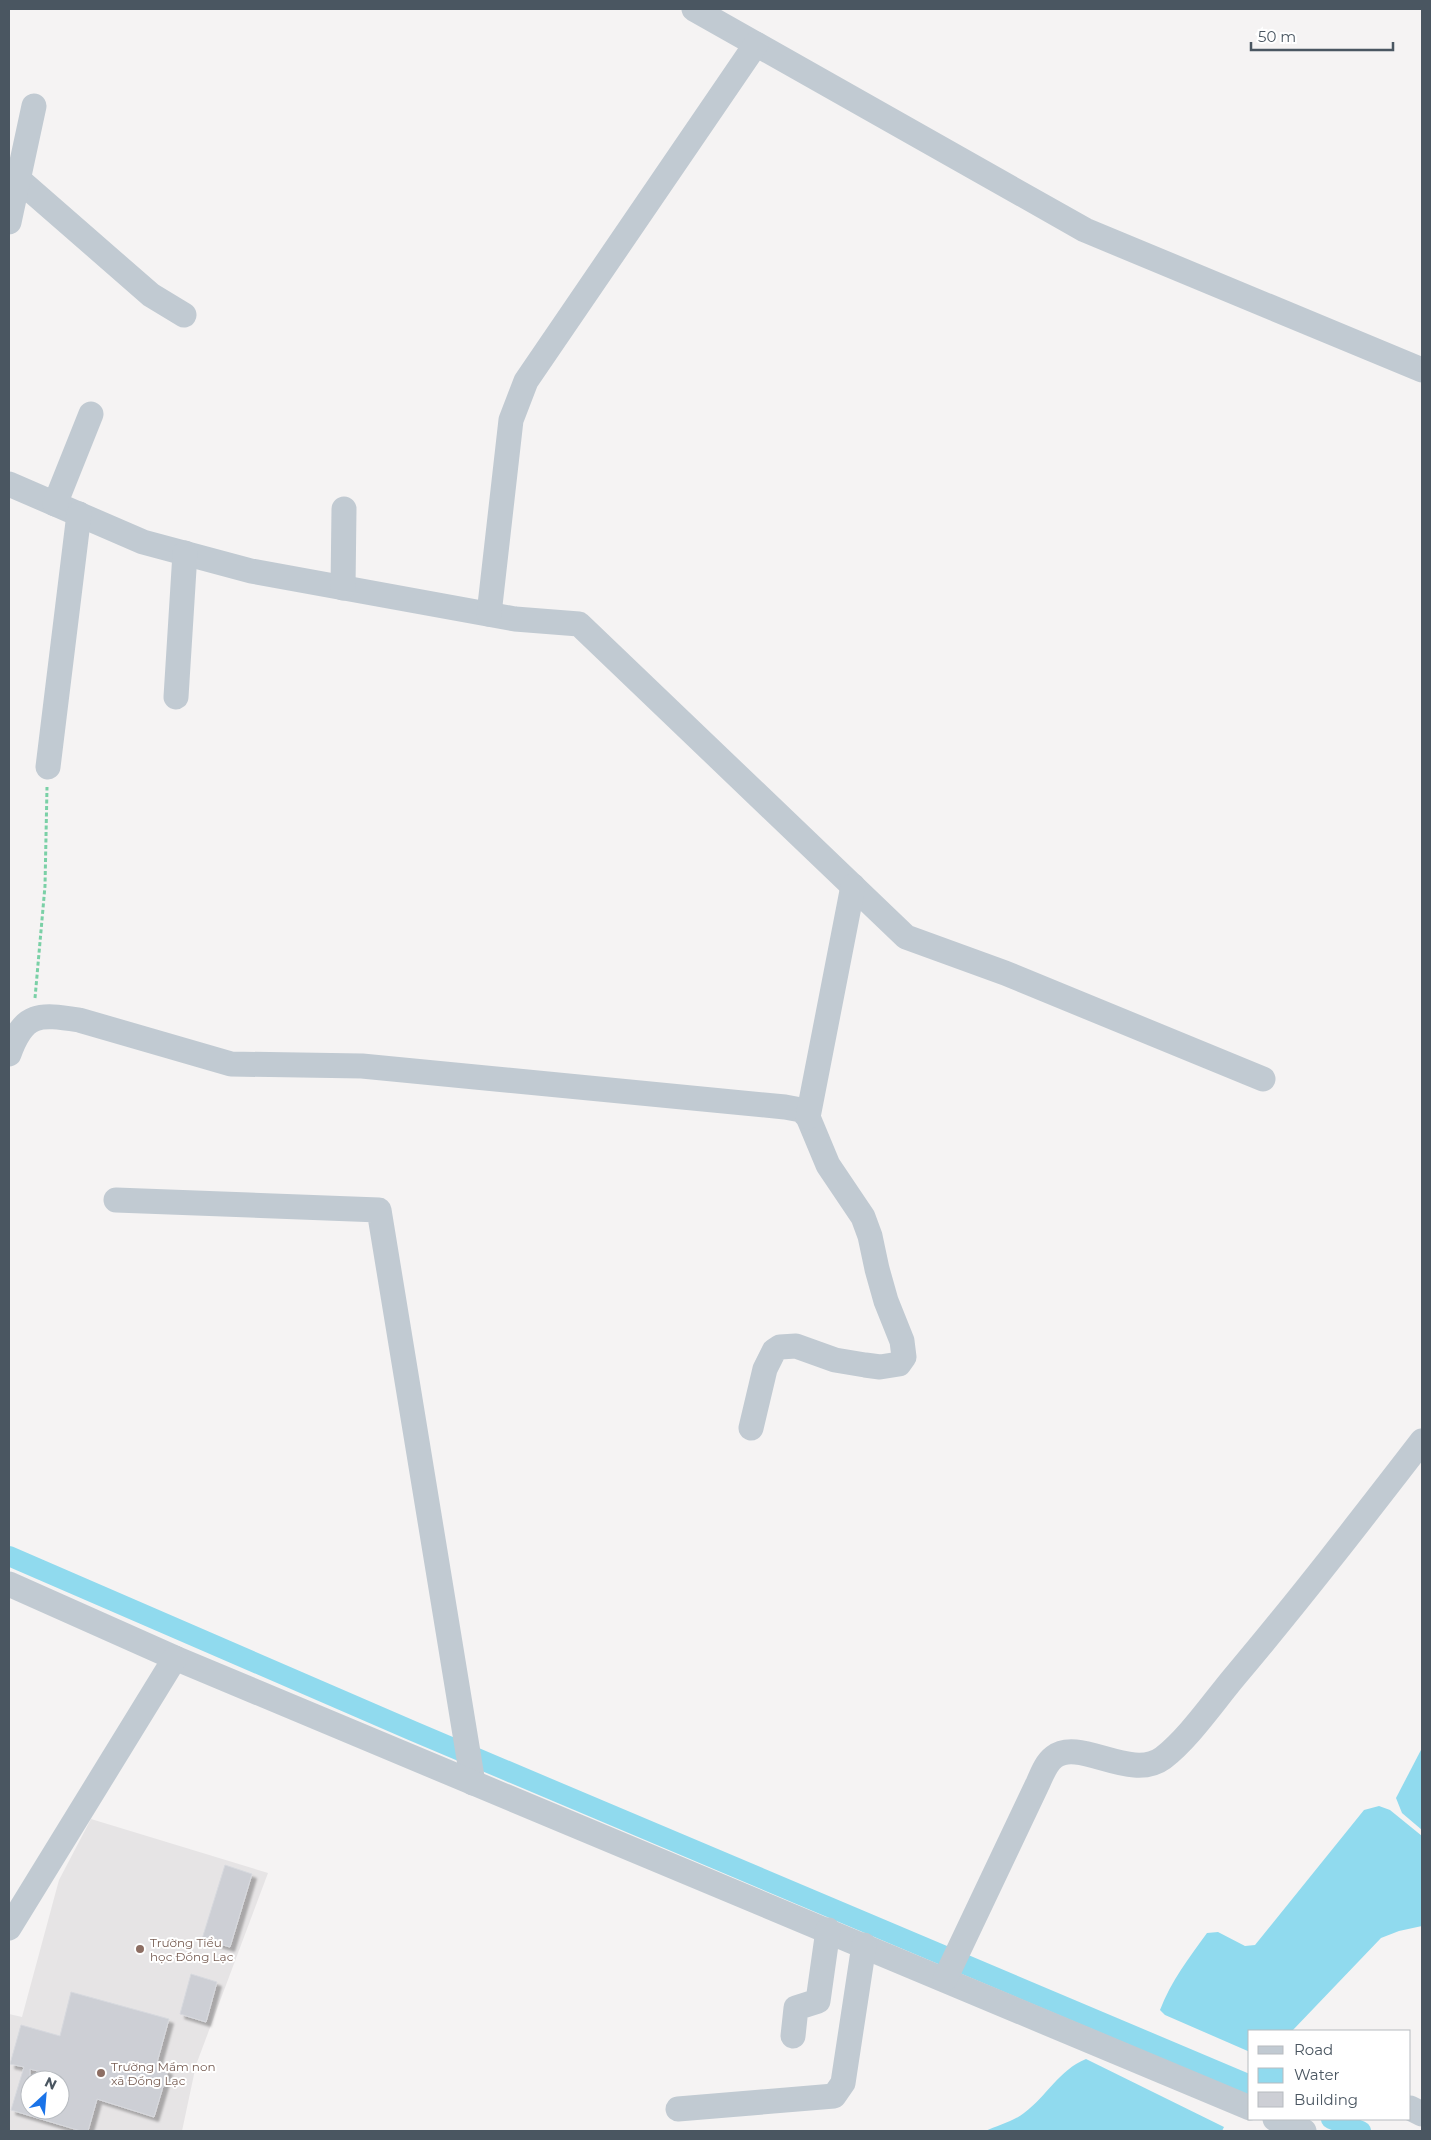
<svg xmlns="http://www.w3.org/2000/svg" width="1431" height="2140" viewBox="0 0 1431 2140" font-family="Montserrat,sans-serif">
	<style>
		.education { fill: #e6e4e5; fill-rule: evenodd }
		.water { fill: #90daee }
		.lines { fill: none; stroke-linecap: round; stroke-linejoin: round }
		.canal { stroke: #90daee; stroke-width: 20 }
		.building { fill: #cdcfd5; stroke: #d7d9de; fill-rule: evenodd; filter: url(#shadow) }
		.path { stroke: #7ad0a6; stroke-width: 3; stroke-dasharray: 4 2.5; stroke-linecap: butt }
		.minor { stroke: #c1cad2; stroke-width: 25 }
		.education-dot { fill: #8d6e63; stroke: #fff; stroke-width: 2 }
		.labels { text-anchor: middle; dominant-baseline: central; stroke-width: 4; stroke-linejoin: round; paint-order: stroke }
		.education-label { font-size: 12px; fill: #785e54; stroke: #fff; text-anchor: start }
	</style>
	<defs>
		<filter id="shadow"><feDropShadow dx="4.5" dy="4.5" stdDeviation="1" flood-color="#0004"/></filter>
	</defs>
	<rect width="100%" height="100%" fill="#f5f3f3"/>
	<path class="education" d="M91,1819L268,1873L196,2065L182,2131H9V2014L22,2017L59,1880ZM30,2080H60V2110H30Z"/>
	<g class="water">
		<polygon points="1422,1748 1422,1830 1402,1813 1396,1798"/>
		<path d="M1379,1806L1390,1810L1422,1836V1926L1399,1931L1381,1938L1292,2031H1250V2052L1165,2015L1160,2010C1171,1981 1189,1958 1207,1933L1218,1932L1245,1946L1255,1945L1364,1810Z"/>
		<path d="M1086,2059L1224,2127L1222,2131H985C997,2126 1014,2121 1024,2113C1047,2096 1059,2070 1086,2059Z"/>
	</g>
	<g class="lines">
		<g class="canal">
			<polyline points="9,1556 413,1731 1250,2085"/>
			<polyline points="1331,2119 1361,2131"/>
		</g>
	</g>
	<g class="building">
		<polygon points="225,1865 252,1874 230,1947 202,1939"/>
		<polygon points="191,1974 217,1982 206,2022 180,2014"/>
		<path d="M71,1992L169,2019L156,2066L168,2070L154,2117L97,2099L88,2131H81L11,2110L24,2067L10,2064L21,2025L60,2036ZM30,2069L60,2077V2110H30Z"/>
	</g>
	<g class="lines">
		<polyline class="path" points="35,998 45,886 47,787"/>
		<g class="minor">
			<polyline points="694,9 1085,230 1422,370"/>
			<polyline points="9,179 18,179 151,295 184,315"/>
			<polyline points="9,222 34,106"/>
			<polyline points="9,484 143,542 251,571 515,619 579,624 906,937 1005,973 1263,1079"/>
			<polyline points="55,504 91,414"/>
			<polyline points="343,588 344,509"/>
			<polyline points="489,614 511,420 526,381 756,44"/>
			<polyline points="176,697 185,553"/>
			<polyline points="48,767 79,514"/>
			<path d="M9,1054C24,1012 39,1014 79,1020L231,1064L362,1066L785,1107L801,1110L808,1117L828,1165L863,1217L870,1236L877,1269L886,1301L902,1341L904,1357L899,1364L880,1367L865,1365L835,1360L796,1346L780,1347L774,1351L765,1369L751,1428"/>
			<polyline points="808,1117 853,886"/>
			<polyline points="116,1200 379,1210 473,1783"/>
			<polyline points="9,1584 175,1658 1250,2108"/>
			<polyline points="9,1928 175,1658"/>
			<path d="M945,1979L1038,1783C1042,1774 1046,1763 1054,1757C1079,1737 1131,1782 1163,1758C1189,1738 1214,1701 1236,1675C1300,1599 1361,1520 1422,1441"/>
			<polyline points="793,2036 796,2008 818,2001 828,1930"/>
			<polyline points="1410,2108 1422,2114"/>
			<polyline points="678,2109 834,2096 843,2083 864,1945"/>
			<polyline points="1275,2119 1304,2131"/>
		</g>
	</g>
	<g class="education-dot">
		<circle cx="140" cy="1949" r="5"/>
		<circle cx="101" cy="2073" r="5"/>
	</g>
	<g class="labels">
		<g class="education-label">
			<text x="150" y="1942">Trường Tiểu<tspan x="150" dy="14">học Đồng Lạc</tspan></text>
			<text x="111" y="2066">Trường Mầm non<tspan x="111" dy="14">xã Đồng Lạc</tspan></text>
		</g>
	</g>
	<rect width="1431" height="2140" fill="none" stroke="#4a5661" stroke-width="20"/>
	<rect x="1248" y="2030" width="162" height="90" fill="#ffffff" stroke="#b7bbc0"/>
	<rect x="1258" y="2046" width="25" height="8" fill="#c1cad2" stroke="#b7bbc0"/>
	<text x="1294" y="2055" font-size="15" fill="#4a5661">Road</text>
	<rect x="1258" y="2068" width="25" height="15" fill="#90daee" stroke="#b7bbc0"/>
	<text x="1294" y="2080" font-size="15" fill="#4a5661">Water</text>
	<rect x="1258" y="2092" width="25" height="15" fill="#cdcfd5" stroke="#b7bbc0"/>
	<text x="1294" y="2105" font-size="15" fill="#4a5661">Building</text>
	<g transform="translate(45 2095) rotate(26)"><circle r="24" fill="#ffffff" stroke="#b7bbc0"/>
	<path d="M0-4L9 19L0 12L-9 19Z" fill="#1a73e8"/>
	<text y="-8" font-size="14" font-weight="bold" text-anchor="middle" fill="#4a5661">N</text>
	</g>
	<path d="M1251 42v8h142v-8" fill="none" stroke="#4a5661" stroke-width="2.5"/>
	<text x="1258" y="42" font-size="15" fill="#4a5661" stroke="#ffffff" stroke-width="4" paint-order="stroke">50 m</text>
</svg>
